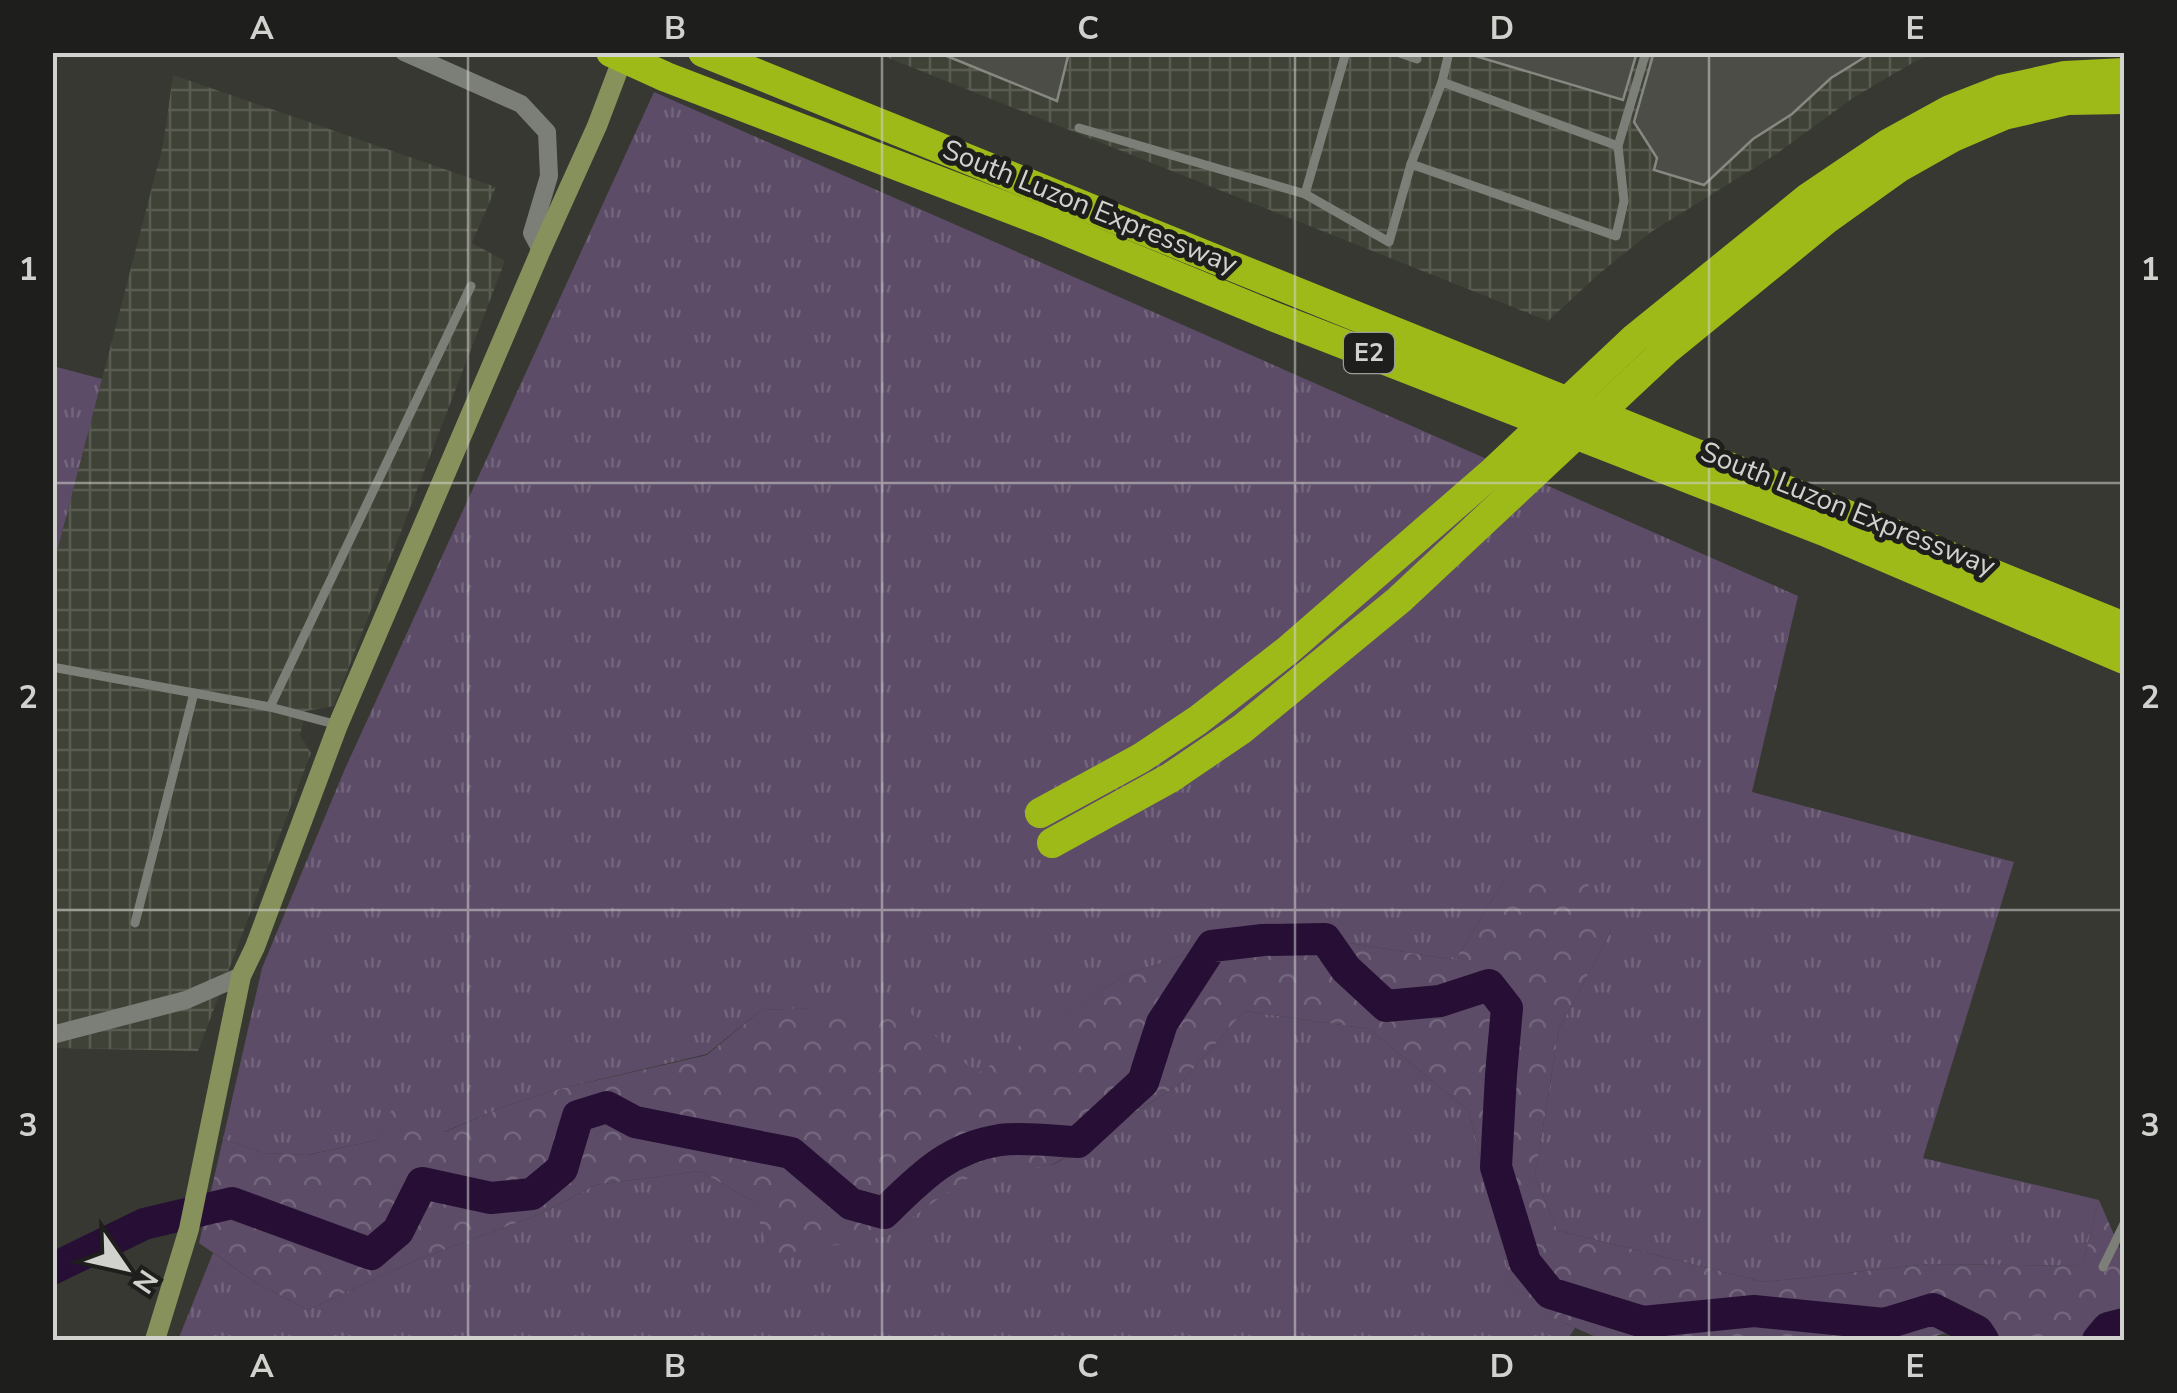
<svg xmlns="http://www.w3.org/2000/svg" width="2177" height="1393" viewBox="0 0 2177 1393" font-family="'Nunito Sans',sans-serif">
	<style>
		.industrial { fill: url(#industrial-grid) }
		.grass { fill: url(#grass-tufts) }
		.forest { fill: url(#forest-crowns) }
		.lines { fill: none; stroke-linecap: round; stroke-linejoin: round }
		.river { stroke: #270e35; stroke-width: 32 }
		.building { fill: #4b4d46; stroke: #868881; stroke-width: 2.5 }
		.lane { stroke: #7c7f77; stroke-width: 9 }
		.street { stroke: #7c7f77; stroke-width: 18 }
		.secondary { stroke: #86915b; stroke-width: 20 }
		.highway { stroke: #9eba19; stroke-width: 30 }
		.grid { fill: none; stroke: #d1d2ce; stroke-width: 2.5; stroke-opacity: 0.55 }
		.labels { text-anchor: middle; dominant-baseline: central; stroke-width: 10; stroke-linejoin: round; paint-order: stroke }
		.shield { fill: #1e1f1c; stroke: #9b9c99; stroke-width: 2.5 }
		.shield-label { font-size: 25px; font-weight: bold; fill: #d1d2ce }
		.street-label { font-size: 28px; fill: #d1d2ce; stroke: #1e1f1c }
		.neatline { fill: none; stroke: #d1d2ce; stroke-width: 4 }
		.grid-label { font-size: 32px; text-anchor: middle; font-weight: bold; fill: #d1d2ce }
	</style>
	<defs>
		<pattern id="industrial-grid" width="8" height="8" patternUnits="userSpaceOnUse" patternTransform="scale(2.5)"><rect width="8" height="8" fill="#3f4236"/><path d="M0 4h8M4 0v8" fill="none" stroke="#5a5c52"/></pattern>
		<pattern id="grass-tufts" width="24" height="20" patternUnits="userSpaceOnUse" patternTransform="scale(2.5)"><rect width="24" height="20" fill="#5c4c67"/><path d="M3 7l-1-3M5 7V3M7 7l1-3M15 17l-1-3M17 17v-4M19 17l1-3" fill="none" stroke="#72657c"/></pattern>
		<pattern id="forest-crowns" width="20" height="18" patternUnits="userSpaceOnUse" patternTransform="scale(2.5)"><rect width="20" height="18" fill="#5c4c67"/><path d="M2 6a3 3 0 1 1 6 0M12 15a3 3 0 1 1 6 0" fill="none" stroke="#72657c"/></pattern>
	</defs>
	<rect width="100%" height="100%" fill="#363831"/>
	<g class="industrial">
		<polygon points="876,53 1936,53 1914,62 1853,98 1772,157 1651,232 1600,273 1548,321"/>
		<polygon points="173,75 496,187 472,243 505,261 334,706 306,711 300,735 311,753 198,1051 53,1048 53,567 163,145"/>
	</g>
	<g class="grass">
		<polygon points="654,92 1798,596 1752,792 2014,862 1923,1158 2099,1200 2082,1266 1930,1264 1763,1282 1557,1230 1535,1176 1559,1029 1611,931 1505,879 1455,960 1325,939 1263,940 1212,946 1125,975 977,1075 900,1005 761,1010 707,1054 559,1089 506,1106 444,1132 395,1106 377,1140 307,1155 263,1153 223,1139 262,968 344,771"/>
		<polygon points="53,366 102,379 53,567 52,366"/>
		<polygon points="1244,1011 1369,1029 1469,1111 1516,1301 1575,1328 1567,1340 178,1340 213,1253 258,1284 308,1310 416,1260 543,1213 595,1185 700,1171 754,1202 884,1237 968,1177 1055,1164 1180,1084"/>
	</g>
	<polygon class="forest" points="1584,876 1611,931 1559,1029 1535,1176 1557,1230 1763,1282 1930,1264 2082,1266 2099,1200 2124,1258 2124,1340 1970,1340 1963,1330 1938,1335 1929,1340 1603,1340 1516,1302 1469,1111 1369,1029 1244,1011 1180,1084 1054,1164 968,1178 884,1237 769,1256 754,1202 700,1171 595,1185 543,1213 416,1260 308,1310 258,1284 199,1243 223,1139 263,1153 308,1155 377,1140 394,1105 445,1132 506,1106 559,1089 707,1055 761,1010 900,1004 977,1074 1125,975 1212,946 1263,940 1325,939 1455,960 1505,879"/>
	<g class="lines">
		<g class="river">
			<path d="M52,1269L144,1224L232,1203L371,1254L398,1231L422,1183L491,1198L532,1194L562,1169L578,1116L607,1107L635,1122L791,1153L851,1204L884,1213C920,1178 948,1148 1000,1140C1025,1137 1053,1141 1078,1142L1143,1082L1162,1023L1212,946L1263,940L1325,939L1346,969L1386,1006L1440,1001L1489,985L1507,1008L1501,1075L1496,1167L1525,1262L1550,1293L1643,1322L1754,1311L1884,1324L1933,1309L1977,1331L1983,1340"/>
			<polyline points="2098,1340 2108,1328 2124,1324"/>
		</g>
	</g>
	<g class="building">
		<polygon points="937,52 1069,52 1057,101"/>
		<polygon points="1476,52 1637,52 1623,100 1475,56"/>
		<polygon points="1654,52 1873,52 1831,78 1792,114 1753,139 1704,185 1654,170 1657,158 1634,122"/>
	</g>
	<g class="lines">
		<g class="lane">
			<polyline points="1397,52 1417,59"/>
			<polyline points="1079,128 1305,194 1389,242 1411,164 1442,82 1449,52"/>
			<polyline points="1618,146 1646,52"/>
			<polyline points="1411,164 1616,236 1624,201 1618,146 1442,82"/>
			<polyline points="1305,194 1346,52"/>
			<polyline points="52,667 270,707 338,725"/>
			<polyline points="270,707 471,286"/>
			<polyline points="135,923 194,693"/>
			<polyline points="2103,1267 2124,1224"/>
		</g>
		<g class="street">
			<polyline points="404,52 521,104 547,132 549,176 532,233 541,250"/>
			<polyline points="52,1035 186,1000 241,976"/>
		</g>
		<polyline class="secondary" points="155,1340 189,1229 241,976 255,947 338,725 541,250 597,126 625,52"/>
		<g class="highway">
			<polyline points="611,52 666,77 1045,222 1272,316 1824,531 2124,659"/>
			<polyline points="703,52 2124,627"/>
			<polyline points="1040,813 1141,758 1198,720 1288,650 1494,471 1634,339 1808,198 1888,144 1950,110 2001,90 2065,76 2124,73"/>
			<polyline points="1052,843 1170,778 1242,729 1399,600 1665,351 1828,218 1898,168 1953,137 2004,115 2068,100 2124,99"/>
		</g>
	</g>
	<path class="grid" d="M468,52V1340M882,52V1340M1295,52V1340M1709,52V1340M52,483H2124M52,910H2124"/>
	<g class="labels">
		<rect class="shield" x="1344" y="333" width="50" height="40" rx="8"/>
		<g class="shield-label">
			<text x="1369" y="353">E2</text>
		</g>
		<g class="street-label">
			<text transform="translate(1090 207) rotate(22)">South Luzon Expressway</text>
			<text transform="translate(1848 509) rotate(22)">South Luzon Expressway</text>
		</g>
	</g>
	<rect width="2177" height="1393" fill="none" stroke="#1e1f1c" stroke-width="110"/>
	<g transform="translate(125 1268) rotate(124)" stroke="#1e1f1c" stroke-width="8" paint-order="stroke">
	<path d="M0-8L18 38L0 25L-18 38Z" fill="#d1d2ce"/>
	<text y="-15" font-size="28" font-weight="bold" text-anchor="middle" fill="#d1d2ce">N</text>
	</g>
	<rect x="55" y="55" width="2067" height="1283" class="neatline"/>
	<g class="grid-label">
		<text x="262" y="39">A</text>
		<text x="675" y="39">B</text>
		<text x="1088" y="39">C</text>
		<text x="1502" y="39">D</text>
		<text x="1915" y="39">E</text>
		<text x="28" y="280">1</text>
		<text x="2150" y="280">1</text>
		<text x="28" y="708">2</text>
		<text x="2150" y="708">2</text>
		<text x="28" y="1136">3</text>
		<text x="2150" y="1136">3</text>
		<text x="262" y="1377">A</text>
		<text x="675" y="1377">B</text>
		<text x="1088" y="1377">C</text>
		<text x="1502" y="1377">D</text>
		<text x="1915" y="1377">E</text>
	</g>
</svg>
